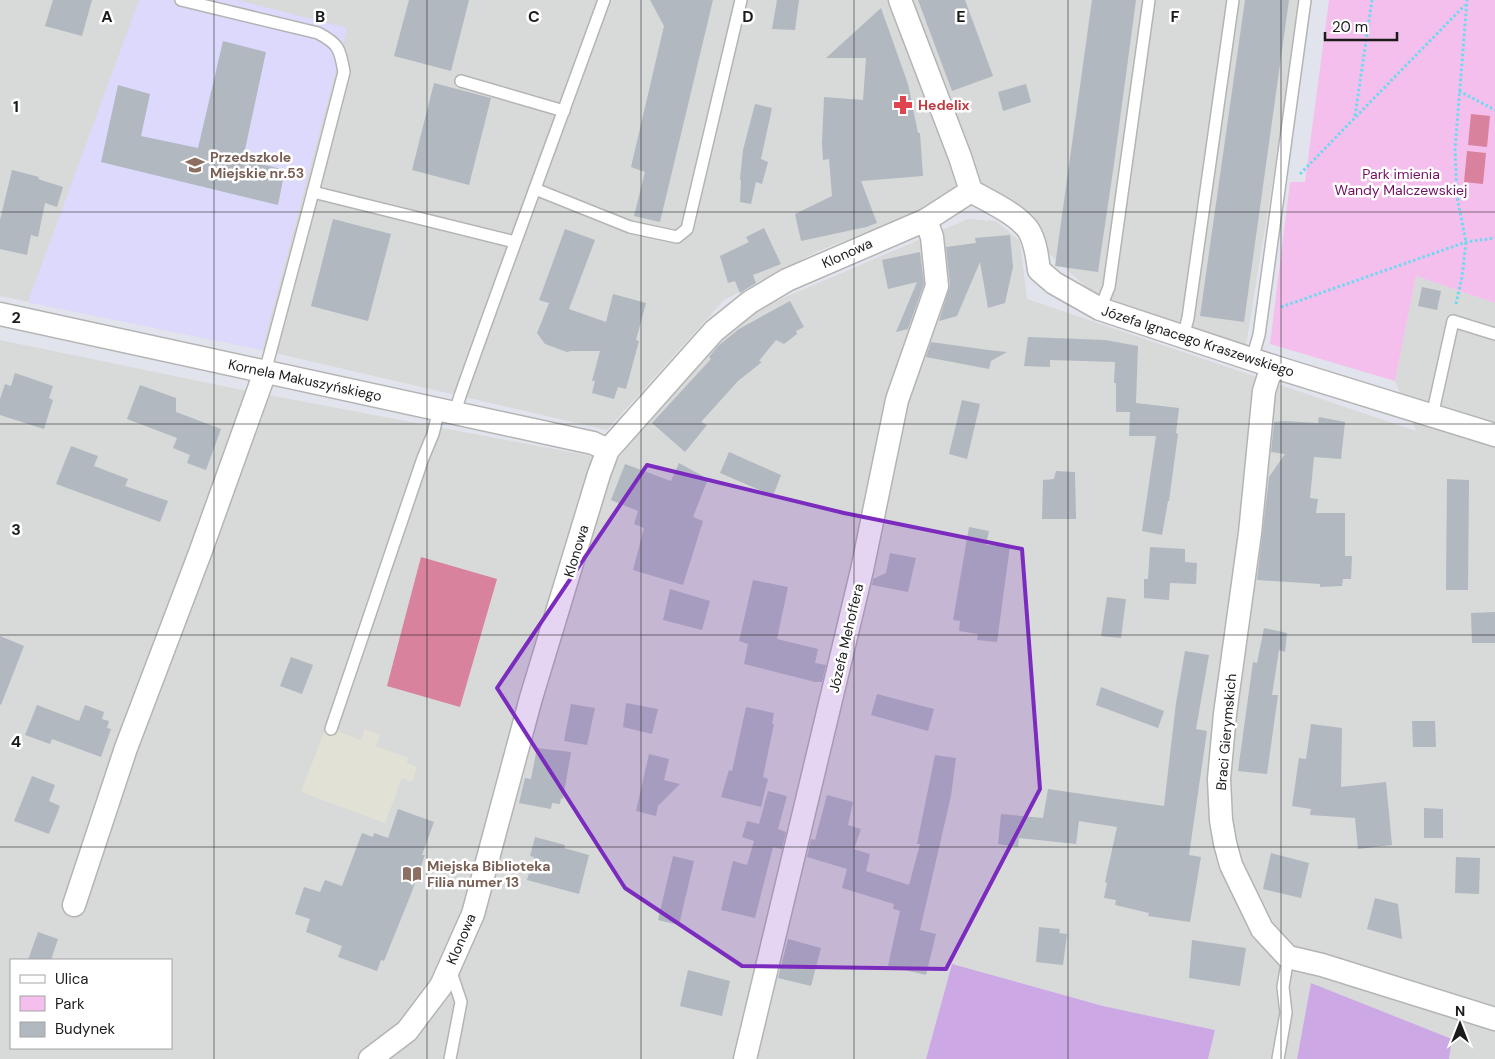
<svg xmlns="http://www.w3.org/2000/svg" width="1495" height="1059" viewBox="0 0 1495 1059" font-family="'DM Sans',sans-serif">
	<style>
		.residential { fill: #d8d9d9; fill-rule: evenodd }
		.education { fill: #dcd9fd }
		.grass { fill: #cca9e4 }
		.park { fill: #f5bfed }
		.pitch { fill: #d8829d }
		.plaza { fill: #e1e2d5 }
		.building { fill: #b1b8c0 }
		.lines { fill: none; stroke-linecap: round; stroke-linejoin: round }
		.service-casing { stroke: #b4b4b4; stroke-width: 14 }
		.minor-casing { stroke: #b4b4b4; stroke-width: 25 }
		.path { stroke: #6dd9f1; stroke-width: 3; stroke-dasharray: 2.5 2.5; stroke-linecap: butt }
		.service { stroke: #fff; stroke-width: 11 }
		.minor { stroke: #fff; stroke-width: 22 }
		.marked { fill: #7b2cbf; fill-opacity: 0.2; stroke: #7b2cbf; stroke-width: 4; stroke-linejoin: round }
		.grid { fill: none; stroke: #1b1b1b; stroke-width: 1; stroke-opacity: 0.55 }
		.labels { text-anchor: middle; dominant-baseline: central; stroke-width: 5; stroke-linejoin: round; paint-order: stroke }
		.health-label { font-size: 14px; font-weight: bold; fill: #be3a42; stroke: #fff; text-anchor: start }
		.education-label { font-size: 14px; font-weight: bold; fill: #785e54; stroke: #fff; text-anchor: start }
		.park-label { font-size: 14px; fill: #711162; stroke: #fff }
		.street-label { font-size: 14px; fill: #1b1b1b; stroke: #fff }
		.grid-label { font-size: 16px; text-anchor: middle; font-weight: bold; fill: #1b1b1b; stroke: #fff; stroke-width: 5; stroke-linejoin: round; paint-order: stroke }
	</style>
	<rect width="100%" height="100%" fill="#e1e4ec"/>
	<g class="residential">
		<polygon points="0,0 1302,0 1246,345 1096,296 978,189 818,251 724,300 607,430 262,350 0,296"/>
		<path d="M968,219L996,221L1020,241L1027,299L1416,431L1395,381L1416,276L1495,303V1059H1449L1452,1039L1311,983L1297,1059H1208L1215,1030L1103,1006L952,964L926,1059H0V340L237,389L617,461L653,412L734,319ZM11,960H171V1048H11Z"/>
	</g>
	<polygon class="education" points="139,0 237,0 347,28 262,350 28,302"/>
	<g class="grass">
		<polygon points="952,964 1103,1006 1215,1030 1208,1059 926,1059"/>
		<polygon points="1311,983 1452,1039 1449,1059 1297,1059"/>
	</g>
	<polygon class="park" points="1329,0 1495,0 1495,303 1416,276 1395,381 1270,344 1290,182 1305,182"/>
	<g class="pitch">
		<polygon points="1471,114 1490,116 1487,147 1468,145"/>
		<polygon points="1467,151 1486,153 1483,184 1464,182"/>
		<polygon points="421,557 497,579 460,707 387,686"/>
	</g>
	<polygon class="plaza" points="326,727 361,740 365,729 380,735 376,746 408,758 407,763 417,767 412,782 402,778 385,823 301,792"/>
	<g class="building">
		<polygon points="53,0 92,0 82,36 45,26"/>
		<polygon points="409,0 469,0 451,71 394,56"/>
		<polygon points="650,0 713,0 660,222 634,216 645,172 631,167 664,26"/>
		<polygon points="777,0 799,0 795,30 772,29"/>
		<polygon points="918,0 965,0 993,76 952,91"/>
		<polygon points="1092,0 1136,0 1114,164 1098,272 1055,266"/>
		<polygon points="1245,0 1289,0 1244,322 1200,316"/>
		<polygon points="881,8 908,84 918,133 920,133 923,176 861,181 877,223 866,227 801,241 795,214 832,196 829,159 823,160 822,143 824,97 863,100 866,58 826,58"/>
		<polygon points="223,41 266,52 243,159 285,170 278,205 101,162 118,85 150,94 141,136 198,148"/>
		<polygon points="434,83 491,98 469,185 412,170"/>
		<polygon points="1026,84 1031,102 1003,111 998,92"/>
		<polygon points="755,104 772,108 761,159 768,162 762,184 756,182 751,204 740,202 741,180 740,179 743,150"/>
		<polygon points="12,170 39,177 38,179 63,187 57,207 45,203 38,237 31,235 27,255 0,249 0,220"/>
		<polygon points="333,219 391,234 368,321 311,306"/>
		<polygon points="764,228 781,264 753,275 756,283 740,293 735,281 728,283 720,256 749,242 746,237"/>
		<polygon points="565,229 595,240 569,309 606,322 613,294 646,303 636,340 639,341 626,389 618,387 614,399 592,393 595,381 592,381 600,351 571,351 567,352 545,344 537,333 549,303 539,300"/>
		<polygon points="1010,235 1013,267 1005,303 988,308 980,262 957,316 939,321 950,285 946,247 976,243 975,238"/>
		<polygon points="920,252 924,284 908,329 896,332 917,282 888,289 882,260"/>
		<polygon points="1422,287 1441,291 1437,310 1418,306"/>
		<polygon points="790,301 804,327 796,331 797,334 784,344 776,340 759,361 762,362 738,381 701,422 707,425 685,452 652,423 711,359 709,357 718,346 739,329"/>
		<polygon points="1028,337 1105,340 1138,346 1136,403 1179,408 1176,433 1178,434 1169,501 1168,501 1162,535 1142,531 1156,436 1129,436 1130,412 1116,412 1116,383 1114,383 1115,362 1050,360 1050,367 1024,366"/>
		<polygon points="931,342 988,350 1007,352 991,361 989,369 926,357"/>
		<polygon points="15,373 53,386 49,398 53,400 44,429 0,415 0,399 5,384 11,386"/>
		<polygon points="140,385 176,398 176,412 221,429 206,470 187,463 190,455 173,448 177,438 127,419"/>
		<polygon points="962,400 980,404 967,459 949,454"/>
		<polygon points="1319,417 1345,422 1341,459 1314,457 1310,498 1318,499 1316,513 1345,513 1345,556 1352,556 1351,579 1343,579 1342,586 1320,587 1320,584 1257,580 1269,477 1285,454 1271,452 1274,422 1285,421 1318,423"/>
		<polygon points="71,446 98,456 94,466 128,479 125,486 168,501 160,522 56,484"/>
		<polygon points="729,452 781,475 773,496 720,473"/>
		<polygon points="679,463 708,479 693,517 703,521 683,585 633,570 644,528 634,524 638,511 611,500 625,464 671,481"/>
		<polygon points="1056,471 1075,472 1076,519 1042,519 1043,480 1054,479"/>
		<polygon points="1447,479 1469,480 1468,590 1446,590"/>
		<polygon points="969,527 989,531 986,545 1010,546 997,642 977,640 978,634 959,631 960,621 953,620"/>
		<polygon points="1150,547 1185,549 1185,562 1197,563 1196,584 1170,583 1169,600 1144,598 1144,579 1148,579"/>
		<polygon points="890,553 916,558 908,592 872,585 873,579 886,573"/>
		<polygon points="753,580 788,587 777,639 818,649 815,663 826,665 822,682 815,682 744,664 748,644 739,641"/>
		<polygon points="670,589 710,601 702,630 663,620"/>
		<polygon points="1107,597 1126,599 1121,638 1101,636"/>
		<polygon points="1495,612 1495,643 1472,643 1471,613"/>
		<polygon points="1264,628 1287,633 1285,652 1279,650 1272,695 1278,695 1267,774 1238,771 1253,662 1257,663"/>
		<polygon points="0,636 24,646 1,705 0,704"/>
		<polygon points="1185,651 1209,655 1196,729 1207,731 1189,855 1201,857 1190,922 1148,916 1149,913 1115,905 1116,900 1104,898 1107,883 1105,882 1117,827 1079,821 1076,844 1019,838 1018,847 998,844 1001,814 1043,818 1048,789 1164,806 1176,703"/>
		<polygon points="291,657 313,665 302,694 280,686"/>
		<polygon points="1101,687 1164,711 1158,728 1096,705"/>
		<polygon points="877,694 934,709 928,731 871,715"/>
		<polygon points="626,703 658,709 652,734 623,727"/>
		<polygon points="571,704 595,708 587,745 564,741"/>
		<polygon points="37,705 79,721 85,705 104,712 102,719 109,721 107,728 111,729 101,757 52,739 50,744 25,735"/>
		<polygon points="746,707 774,713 772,724 774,724 763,777 768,779 761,807 721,797 729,770 732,771"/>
		<polygon points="1412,721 1435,721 1436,747 1413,747"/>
		<polygon points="1311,724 1342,728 1341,787 1386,782 1392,845 1358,849 1355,818 1310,815 1311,809 1292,806 1299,758 1306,759"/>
		<polygon points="537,748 571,752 563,799 561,798 560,804 552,803 551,809 519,803 525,778 531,779"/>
		<polygon points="649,754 669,759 664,780 680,784 658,806 656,816 636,811"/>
		<polygon points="935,755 956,758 951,796 920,930 936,934 926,975 888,966 900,911 893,909 894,904 842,888 847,869 807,857 811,839 815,840 827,795 853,802 848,825 861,829 854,849 870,854 866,871 909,885 920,844 917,844"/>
		<polygon points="32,776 55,785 49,801 60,806 49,834 14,821"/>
		<polygon points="768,791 787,796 778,829 786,832 782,849 773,847 755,918 721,910 733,861 747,865 754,841 742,837 747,821 759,824"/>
		<polygon points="1424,808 1443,809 1443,838 1424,838"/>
		<polygon points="398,809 434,822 422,855 425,855 411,894 384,961 381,960 377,971 338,957 342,946 306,932 310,919 295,914 304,887 320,892 325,880 342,886 362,833 373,837 374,833 388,838"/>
		<polygon points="535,837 565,845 564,848 589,855 579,894 527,880 534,857 530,856"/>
		<polygon points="1271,853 1309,863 1301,898 1263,889"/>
		<polygon points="673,856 694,861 679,925 658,920"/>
		<polygon points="1456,857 1480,858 1479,894 1455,893"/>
		<polygon points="1375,898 1398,904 1402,939 1367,929"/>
		<polygon points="1039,927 1060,929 1059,933 1067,934 1063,965 1036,962"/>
		<polygon points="38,932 58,939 51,960 28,960"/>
		<polygon points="788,939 821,948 811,986 778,978"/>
		<polygon points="1192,940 1246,948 1240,986 1189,978"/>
		<polygon points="688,970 730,981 722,1016 680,1006"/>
	</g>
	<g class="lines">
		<g class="service-casing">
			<g id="service">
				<path d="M181,0L318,33C339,44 340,49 344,72L313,192"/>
				<polyline points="461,81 564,111"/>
				<polyline points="535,189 630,227 677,237 687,229 741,0"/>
				<polyline points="1100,309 1109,287 1149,0"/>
				<polyline points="1183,337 1188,318 1233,0"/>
				<polyline points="1252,359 1259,335 1305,0"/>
				<polyline points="265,372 313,192 515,242"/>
				<path d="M455,412L460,396C507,263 556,132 604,0"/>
				<polyline points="1432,416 1453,321 1495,334"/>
				<polyline points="331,729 423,458 433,434 439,409"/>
				<polyline points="450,969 461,1002 450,1059"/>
				<polyline points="1278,1059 1286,1013 1283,987 1288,957"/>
			</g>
		</g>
		<g class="minor-casing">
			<g id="minor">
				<path d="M900,0L960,157L971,191C988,201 1018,214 1029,231C1036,243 1037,257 1039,270L1054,283L1100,309L1272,366L1495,435"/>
				<polyline points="0,314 593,443 608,450"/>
				<polyline points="1272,366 1264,391 1250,533 1225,714 1219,779 1221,820 1225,843 1231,865 1262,929 1288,957 1322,965 1495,1019"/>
				<polyline points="74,905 126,748 200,553 265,372"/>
				<polyline points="370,1059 407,1031 441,986 473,914 531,698 599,474 608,450 714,331 750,302 787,280 926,220 971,191"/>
				<polyline points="745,1059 862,570 897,400 937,286 932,237 926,220"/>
			</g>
		</g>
		<g class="path">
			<polyline points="1459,91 1495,110"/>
			<polyline points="1355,116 1372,0"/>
			<polyline points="1300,174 1465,5"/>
			<polyline points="1456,304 1462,277 1466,242 1457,197 1455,149 1467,0"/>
			<polyline points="1281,307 1466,242 1495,238"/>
		</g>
		<use href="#service" class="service"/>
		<use href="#minor" class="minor"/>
	</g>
	<path class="marked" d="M647,465L844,513L1022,549L1040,789L946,969L742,966L625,888L497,688Z"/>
	<path class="grid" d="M214,0V1059M427,0V1059M641,0V1059M854,0V1059M1068,0V1059M1281,0V1059M0,212H1495M0,424H1495M0,635H1495M0,847H1495"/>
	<defs>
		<g id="pharmacy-bare" transform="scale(1.5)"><path d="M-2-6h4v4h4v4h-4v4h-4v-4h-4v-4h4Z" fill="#e0444e" stroke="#fff" stroke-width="2.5" paint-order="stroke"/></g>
		<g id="school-bare" transform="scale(1.5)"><path d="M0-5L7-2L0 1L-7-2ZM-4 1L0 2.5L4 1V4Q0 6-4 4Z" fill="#8d6e63" stroke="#fff" stroke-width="2.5" paint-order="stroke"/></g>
		<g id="library-bare" transform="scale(1.5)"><path d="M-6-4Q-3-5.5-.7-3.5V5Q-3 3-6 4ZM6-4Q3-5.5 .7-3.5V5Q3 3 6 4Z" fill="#8d6e63" stroke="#fff" stroke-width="2.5" paint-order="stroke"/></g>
	</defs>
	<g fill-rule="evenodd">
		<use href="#pharmacy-bare" x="903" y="105"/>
		<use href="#school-bare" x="195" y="165"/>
		<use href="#library-bare" x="412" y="874"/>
	</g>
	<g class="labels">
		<g class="health-label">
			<text x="918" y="105">Hedelix</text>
		</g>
		<g class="education-label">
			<text x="210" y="157">Przedszkole<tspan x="210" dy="16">Miejskie nr.53</tspan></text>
			<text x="427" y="866">Miejska Biblioteka<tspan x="427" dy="16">Filia numer 13</tspan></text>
		</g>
		<g class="park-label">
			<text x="1401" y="174">Park imienia<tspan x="1401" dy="16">Wandy Malczewskiej</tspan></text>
		</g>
		<g class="street-label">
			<text transform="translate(847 253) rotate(-24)">Klonowa</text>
			<text transform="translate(1198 341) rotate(18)">Józefa Ignacego Kraszewskiego</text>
			<text transform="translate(305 380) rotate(12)">Kornela Makuszyńskiego</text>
			<text transform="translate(576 551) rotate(-73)">Klonowa</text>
			<text transform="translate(846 638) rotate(-77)">Józefa Mehoffera</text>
			<text transform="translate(1226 732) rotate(-85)">Braci Gierymskich</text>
			<text transform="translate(461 939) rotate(-67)">Klonowa</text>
		</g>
	</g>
	<g class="grid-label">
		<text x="107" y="22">A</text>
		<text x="320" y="22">B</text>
		<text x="534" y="22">C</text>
		<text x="748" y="22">D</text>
		<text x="961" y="22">E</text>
		<text x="1175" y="22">F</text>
		<text x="16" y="112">1</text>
		<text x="16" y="323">2</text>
		<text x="16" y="535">3</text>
		<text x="16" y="747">4</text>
	</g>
	<rect x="10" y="959" width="162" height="90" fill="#ffffff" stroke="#a4a4a4"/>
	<rect x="20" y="975" width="25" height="8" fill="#ffffff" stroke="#a4a4a4"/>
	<text x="55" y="984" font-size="15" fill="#1b1b1b">Ulica</text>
	<rect x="20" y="996" width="25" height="15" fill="#f5bfed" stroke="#a4a4a4"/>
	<text x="55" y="1009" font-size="15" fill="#1b1b1b">Park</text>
	<rect x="20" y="1022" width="25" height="15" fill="#b1b8c0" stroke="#a4a4a4"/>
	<text x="55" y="1034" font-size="15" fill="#1b1b1b">Budynek</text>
	<g transform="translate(1460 1024)" stroke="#ffffff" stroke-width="4" paint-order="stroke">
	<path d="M0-4L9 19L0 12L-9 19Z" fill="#1b1b1b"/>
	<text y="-8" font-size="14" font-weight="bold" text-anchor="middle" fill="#1b1b1b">N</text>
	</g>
	<path d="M1325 32v8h72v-8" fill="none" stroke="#1b1b1b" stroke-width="2.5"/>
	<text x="1332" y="32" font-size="15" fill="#1b1b1b" stroke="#ffffff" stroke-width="4" paint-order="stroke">20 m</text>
</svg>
